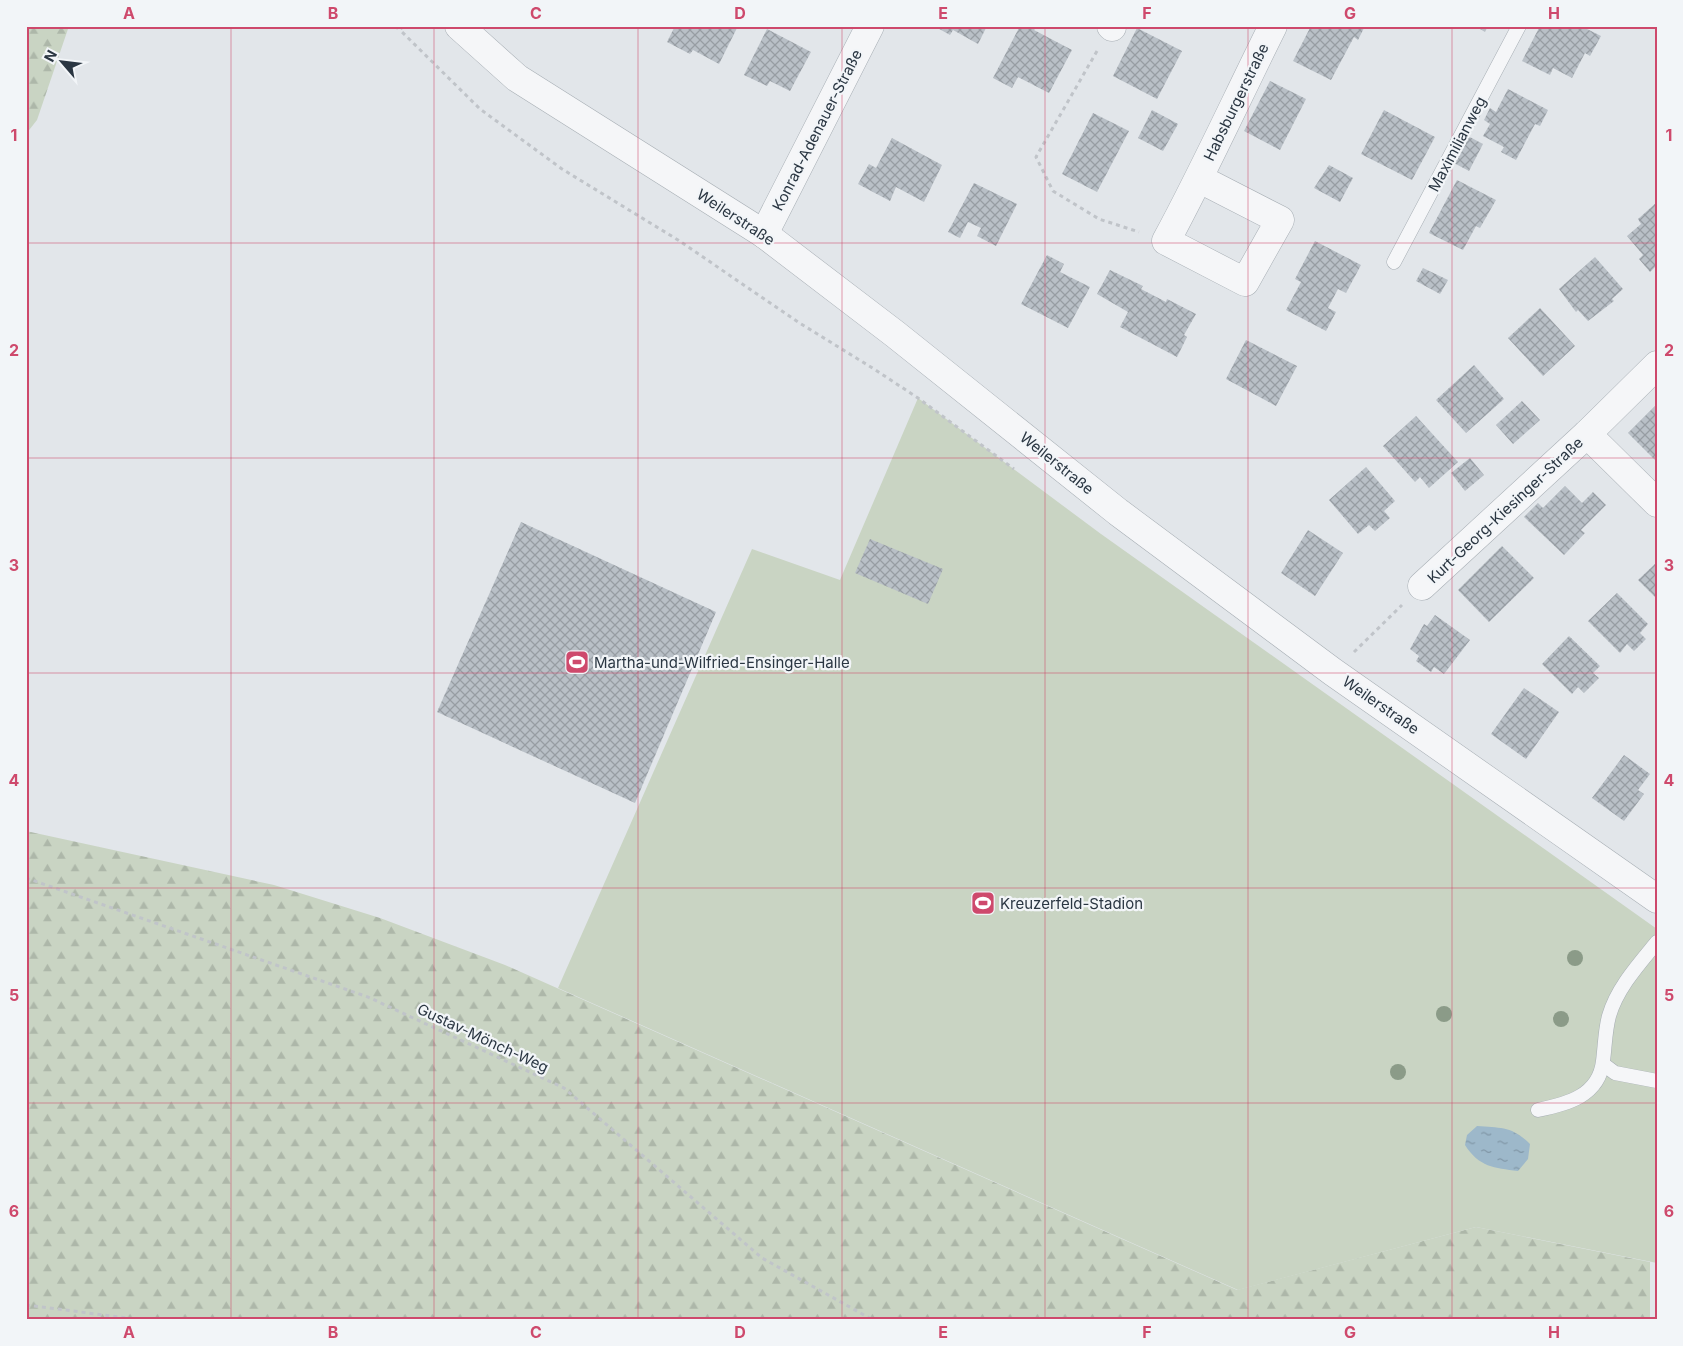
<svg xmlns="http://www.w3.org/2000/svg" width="1683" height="1346" viewBox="0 0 1683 1346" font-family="Inter,sans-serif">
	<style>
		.forest { fill: url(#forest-firs) }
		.pitch { fill: #c9d4c3 }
		.water { fill: url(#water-ripples) }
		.building { fill: url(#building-cross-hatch) }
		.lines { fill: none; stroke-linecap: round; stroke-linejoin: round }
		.lane-casing { stroke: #a7aeb4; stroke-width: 15 }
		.street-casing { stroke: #a7aeb4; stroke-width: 29 }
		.path { stroke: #c0c4c9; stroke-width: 3; stroke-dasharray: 4 4; stroke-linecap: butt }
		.lane { stroke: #f5f6f8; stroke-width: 14 }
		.street { stroke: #f5f6f8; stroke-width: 28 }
		.tree { fill: #8b9b88 }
		.grid { fill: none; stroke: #ce496c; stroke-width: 1; stroke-opacity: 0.55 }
		.labels { text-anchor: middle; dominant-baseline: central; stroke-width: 4.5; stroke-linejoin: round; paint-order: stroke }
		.street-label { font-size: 15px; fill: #2a3642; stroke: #f2f5f8 }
		.poi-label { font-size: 15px; fill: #2a3642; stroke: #f2f5f8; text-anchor: start }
		.neatline { fill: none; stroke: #ce496c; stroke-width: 2 }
		.grid-label { font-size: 16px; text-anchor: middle; font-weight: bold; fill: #ce496c }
	</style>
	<defs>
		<pattern id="forest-firs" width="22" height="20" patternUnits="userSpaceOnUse" patternTransform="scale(1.25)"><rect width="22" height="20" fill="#c9d4c3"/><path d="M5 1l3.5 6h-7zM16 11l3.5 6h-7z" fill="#adb7a9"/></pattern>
		<pattern id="water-ripples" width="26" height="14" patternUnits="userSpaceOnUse" patternTransform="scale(1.25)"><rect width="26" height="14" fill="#9db8ca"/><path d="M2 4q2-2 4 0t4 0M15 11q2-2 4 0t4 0" fill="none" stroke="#8096a6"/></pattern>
		<pattern id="building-cross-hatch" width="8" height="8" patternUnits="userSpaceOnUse" patternTransform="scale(1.25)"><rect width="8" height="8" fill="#b9c0c7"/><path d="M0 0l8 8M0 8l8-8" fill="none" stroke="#979da3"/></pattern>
	</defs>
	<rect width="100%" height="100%" fill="#e2e6ea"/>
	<g class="forest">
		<polygon points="26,26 69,26 37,120 26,134"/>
		<polygon points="26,831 274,885 380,918 505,965 1237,1290 1476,1227 1650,1262 1650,1320 26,1320"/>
	</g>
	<polygon class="pitch" points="918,398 1101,534 1657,929 1657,1263 1476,1227 1238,1290 558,988 752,549 840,580"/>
	<path class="water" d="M1477,1126C1501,1128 1512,1126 1530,1144L1528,1159L1518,1171C1494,1168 1479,1167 1465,1145L1467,1135Z"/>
	<g class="building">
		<polygon points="675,26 738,26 719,64 693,50 690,54 667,42"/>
		<polygon points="934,26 987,26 978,44 953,30 950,35"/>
		<polygon points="1020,26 1033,26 1036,28 1034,30 1072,50 1049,93 1018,77 1012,88 993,78"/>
		<polygon points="1311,26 1365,26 1358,40 1354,37 1331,80 1293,61"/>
		<polygon points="1475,26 1488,26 1485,32"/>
		<polygon points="1540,26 1548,29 1550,26 1581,26 1601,36 1590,56 1585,53 1572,78 1553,68 1550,75 1522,61"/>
		<polygon points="1137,28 1182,51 1157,99 1113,76"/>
		<polygon points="767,29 811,52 790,91 770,81 767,86 744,75"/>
		<polygon points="1270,81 1306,99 1280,150 1244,131"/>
		<polygon points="1508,89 1548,110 1540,126 1535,124 1516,160 1501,152 1504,147 1483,136 1490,124 1484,120 1490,108 1496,112"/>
		<polygon points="1152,110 1178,124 1163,151 1138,138"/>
		<polygon points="1384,110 1435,137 1412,180 1361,154"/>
		<polygon points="1093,113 1129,131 1097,192 1062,174"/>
		<polygon points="1466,135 1483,144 1469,171 1452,162"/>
		<polygon points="892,138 942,165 924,202 896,187 890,201 858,184 869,164 876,168"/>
		<polygon points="1329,165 1353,178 1340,202 1314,188"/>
		<polygon points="1457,180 1496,200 1480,228 1476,226 1463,250 1429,233"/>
		<polygon points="974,183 1017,204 996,246 977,236 981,228 968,222 960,238 948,232"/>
		<polygon points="1657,202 1657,265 1650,272 1639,259 1643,255 1627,236 1641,224 1638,219"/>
		<polygon points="1315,241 1361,265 1346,293 1338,289 1328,308 1336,312 1326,331 1286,310 1301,282 1295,279"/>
		<polygon points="1047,255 1064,264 1060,272 1090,287 1068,328 1021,304"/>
		<polygon points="1595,257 1623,289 1612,299 1614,301 1588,321 1578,310 1576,312 1559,289"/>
		<polygon points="1423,268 1448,280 1440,294 1416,281"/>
		<polygon points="1110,270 1143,286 1141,289 1166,302 1167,299 1196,314 1184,335 1187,337 1177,357 1120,327 1128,312 1097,294"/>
		<polygon points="1540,308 1575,346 1543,376 1508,338"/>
		<polygon points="1246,340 1297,366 1276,406 1226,379"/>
		<polygon points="1474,365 1504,399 1466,433 1436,400"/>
		<polygon points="1522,401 1540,420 1513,444 1496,425"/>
		<polygon points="1657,404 1657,462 1628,433"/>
		<polygon points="1416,416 1458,462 1429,488 1420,477 1415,482 1383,446"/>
		<polygon points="1470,458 1484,475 1465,491 1451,473"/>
		<polygon points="1366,467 1395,501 1384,511 1390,518 1375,531 1369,525 1358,534 1329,500"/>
		<polygon points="1565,486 1582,503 1593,492 1606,505 1581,530 1585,533 1564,555 1524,517 1538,503 1543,508"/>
		<polygon points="521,522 716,612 635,803 437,712"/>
		<polygon points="1308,530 1343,553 1315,596 1281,573"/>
		<polygon points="870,539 943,569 928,604 855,573"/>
		<polygon points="1502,546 1534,578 1489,622 1458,590"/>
		<polygon points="1657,562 1657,599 1638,580"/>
		<polygon points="1617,593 1648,624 1640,633 1646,639 1634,651 1627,644 1620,653 1588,621"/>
		<polygon points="1435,615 1470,640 1444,674 1434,667 1431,672 1416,661 1419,656 1410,649 1424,624 1427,626"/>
		<polygon points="1569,636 1600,666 1593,673 1599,678 1584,693 1578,687 1572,694 1542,664"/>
		<polygon points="1524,688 1559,712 1526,759 1491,734"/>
		<polygon points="1624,755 1650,774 1638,790 1644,794 1624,821 1592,798"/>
	</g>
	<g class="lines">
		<g class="lane-casing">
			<g id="lane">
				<polyline points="1394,262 1519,26"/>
				<polyline points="1603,1064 1615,1073 1657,1081"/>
				<path d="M1538,1110C1567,1104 1599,1096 1603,1061C1605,1046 1605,1031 1609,1016C1617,988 1639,964 1657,942"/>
			</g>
		</g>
		<g class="street-casing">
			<g id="street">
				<polyline points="459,26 517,78 764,234 895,334 1118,512 1333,672 1657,899"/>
				<polyline points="1111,26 1112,27"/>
				<path d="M1200,179L1280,220L1245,282L1166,241C1204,171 1237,98 1273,26"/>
				<polyline points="764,234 870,26"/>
				<polyline points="1587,434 1657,503"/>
				<polyline points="1422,586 1587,434 1657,365"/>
			</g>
		</g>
		<g class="path">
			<polyline points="395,26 400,30"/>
			<polyline points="403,26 400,30 480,109 562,169 678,240 798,322 874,369 918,398 1014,469"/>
			<polyline points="1097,51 1036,157 1053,191 1099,219 1139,232"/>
			<polyline points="1354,652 1402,605"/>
			<polyline points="26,878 368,997 564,1088 762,1258 873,1320"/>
			<polyline points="26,1305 143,1320"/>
		</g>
		<use href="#lane" class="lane"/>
		<use href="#street" class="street"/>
	</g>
	<g class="tree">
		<circle cx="1575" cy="958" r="8"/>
		<circle cx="1444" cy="1014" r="8"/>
		<circle cx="1561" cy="1019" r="8"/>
		<circle cx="1398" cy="1072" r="8"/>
	</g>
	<path class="grid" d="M231,26V1320M434,26V1320M638,26V1320M842,26V1320M1045,26V1320M1248,26V1320M1452,26V1320M26,243H1657M26,458H1657M26,673H1657M26,888H1657M26,1103H1657"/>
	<defs>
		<g id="stadium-square" transform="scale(1.25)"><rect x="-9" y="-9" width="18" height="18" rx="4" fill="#ce496c" stroke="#f2f5f8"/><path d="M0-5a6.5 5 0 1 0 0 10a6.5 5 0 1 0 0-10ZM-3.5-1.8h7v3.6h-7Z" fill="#fff"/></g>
	</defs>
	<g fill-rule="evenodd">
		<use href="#stadium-square" x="577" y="662"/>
		<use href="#stadium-square" x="983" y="903"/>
	</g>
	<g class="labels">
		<g class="street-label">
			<text transform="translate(1236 102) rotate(-64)">Habsburgerstraße</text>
			<text transform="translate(817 130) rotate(-63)">Konrad-Adenauer-Straße</text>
			<text transform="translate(1457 144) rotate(-62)">Maximilianweg</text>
			<text transform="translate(736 217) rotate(33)">Weilerstraße</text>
			<text transform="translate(1057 463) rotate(39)">Weilerstraße</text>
			<text transform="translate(1505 510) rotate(-43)">Kurt-Georg-Kiesinger-Straße</text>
			<text transform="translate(1381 705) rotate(35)">Weilerstraße</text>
			<text transform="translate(483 1038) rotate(25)">Gustav-Mönch-Weg</text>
		</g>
		<g class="poi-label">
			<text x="594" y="662">Martha-und-Wilfried-Ensinger-Halle</text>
			<text x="1000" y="903">Kreuzerfeld-Stadion</text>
		</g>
	</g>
	<rect width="1683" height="1346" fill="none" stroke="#f2f5f8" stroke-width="55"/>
	<g transform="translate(62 62) rotate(298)" stroke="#f2f5f8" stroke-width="4" paint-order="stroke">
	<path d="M0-4L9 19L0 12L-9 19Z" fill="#2a3642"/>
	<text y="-8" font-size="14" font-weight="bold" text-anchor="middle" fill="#2a3642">N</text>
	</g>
	<rect x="28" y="28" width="1628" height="1290" class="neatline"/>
	<g class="grid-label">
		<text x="129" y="19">A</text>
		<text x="333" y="19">B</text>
		<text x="536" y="19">C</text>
		<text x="740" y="19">D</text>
		<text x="943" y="19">E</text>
		<text x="1147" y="19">F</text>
		<text x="1350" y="19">G</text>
		<text x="1554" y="19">H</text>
		<text x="14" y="141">1</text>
		<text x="1669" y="141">1</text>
		<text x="14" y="356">2</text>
		<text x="1669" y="356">2</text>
		<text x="14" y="571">3</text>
		<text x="1669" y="571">3</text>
		<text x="14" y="786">4</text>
		<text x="1669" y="786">4</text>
		<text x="14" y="1001">5</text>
		<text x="1669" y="1001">5</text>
		<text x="14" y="1217">6</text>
		<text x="1669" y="1217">6</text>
		<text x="129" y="1338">A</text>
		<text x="333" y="1338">B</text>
		<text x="536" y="1338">C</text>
		<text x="740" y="1338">D</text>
		<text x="943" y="1338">E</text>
		<text x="1147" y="1338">F</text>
		<text x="1350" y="1338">G</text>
		<text x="1554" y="1338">H</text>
	</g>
</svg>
